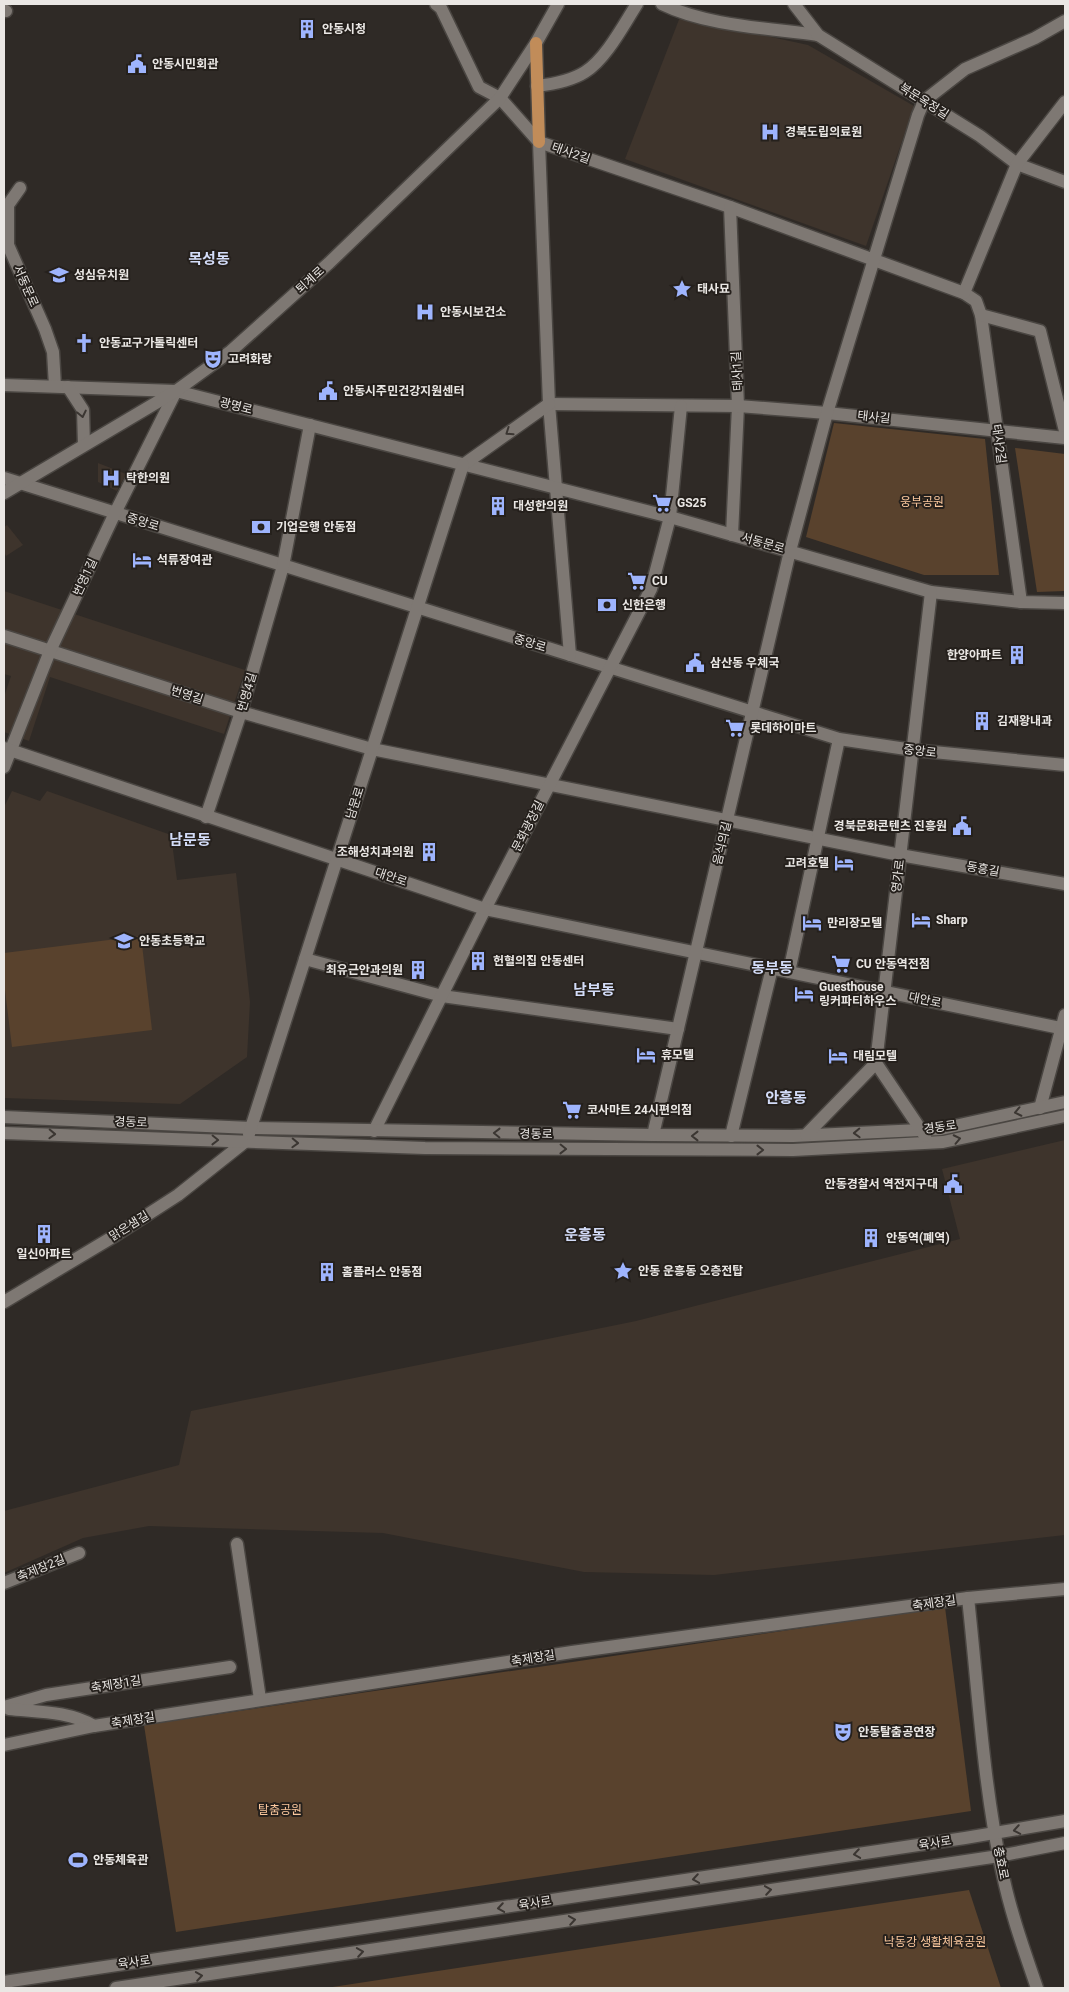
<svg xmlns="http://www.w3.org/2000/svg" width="1069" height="1992" viewBox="0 0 1069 1992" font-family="Roboto,'Noto Sans KR',sans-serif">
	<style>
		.built { fill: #3e342c }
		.green { fill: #59422d }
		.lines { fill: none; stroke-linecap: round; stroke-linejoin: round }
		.minor-casing { stroke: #4a4642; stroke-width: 15 }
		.tertiary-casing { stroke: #4a4642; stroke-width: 15 }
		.primary-casing { stroke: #4a4642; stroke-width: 15 }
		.minor { stroke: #7e7873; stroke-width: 12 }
		.tertiary { stroke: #7e7873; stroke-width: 12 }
		.primary { stroke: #c18c59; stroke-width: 12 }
		.oneway { stroke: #3b3632 }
		.labels { text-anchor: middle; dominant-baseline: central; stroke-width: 4; stroke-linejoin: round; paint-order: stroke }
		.poi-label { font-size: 12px; font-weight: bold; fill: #eae7e4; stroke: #25201c; text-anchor: start }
		.street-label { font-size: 12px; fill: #eae7e4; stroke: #25201c }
		.park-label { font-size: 12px; fill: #fac79d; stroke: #25201c }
		.quarter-label { font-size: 15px; font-weight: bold; fill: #d3dcf8; stroke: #25201c }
	</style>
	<rect width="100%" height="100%" fill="#2f2a26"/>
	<g class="built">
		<polygon points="680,17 808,45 914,106 866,246 625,159"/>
		<polygon points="98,463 126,474 117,491 98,482"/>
		<polygon points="7,525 23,545 6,556 4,552 4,527"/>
		<polygon points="4,591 245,670 224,734 50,677 29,741 4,732 4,697 11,676 4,674"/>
		<polygon points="12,791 40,801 47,791 171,835 177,880 236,873 250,1002 247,1057 180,1104 4,1098 4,807"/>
		<polygon points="1065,1140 1065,1535 714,1575 584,1572 383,1533 149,1526 83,1538 4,1573 4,1511 179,1465 191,1411 636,1321 960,1239 942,1169"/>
	</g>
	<g class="green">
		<polygon points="834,423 985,439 999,575 924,575 806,537"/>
		<polygon points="1015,448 1065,454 1065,591 1037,592"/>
		<polygon points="141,936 152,1030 12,1047 4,982 4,953"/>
		<polygon points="945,1607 971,1811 176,1932 144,1725"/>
		<polygon points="969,1890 1001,1988 326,1988"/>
	</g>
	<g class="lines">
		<g class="minor-casing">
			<g id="minor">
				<polyline points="436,4 441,8 479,87 500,98"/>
				<path d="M662,4C707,26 768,28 818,35"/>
				<polyline points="794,4 818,35 980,136 1017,164 1065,182"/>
				<polyline points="4,10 6,11"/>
				<path d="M537,86C554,84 571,81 585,72C606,59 624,24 637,4"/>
				<polyline points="539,142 730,207 964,293 976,301 981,315 1021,602"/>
				<polyline points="20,188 8,205 8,245 45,329 53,352 55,386"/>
				<polyline points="730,207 738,406 732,535"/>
				<polyline points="964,293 1017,164 1065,102"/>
				<polyline points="981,315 1040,331 1065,431"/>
				<polyline points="549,404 738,406 827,413 1065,438"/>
				<polyline points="20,483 839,739 913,750 1065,765"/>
				<polyline points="556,488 570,655"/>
				<polyline points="4,636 241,712 372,749 900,855 1065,884"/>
				<polyline points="4,767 50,651 115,513 176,391"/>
				<polyline points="206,817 241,712 283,566 310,425"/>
				<polyline points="485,909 1065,1029"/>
				<polyline points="305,959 442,996 678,1029"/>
				<polyline points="789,972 839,739"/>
				<polyline points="1040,1108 1065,1015"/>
				<polyline points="374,1131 485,909 651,589 670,517 681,406"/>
				<polyline points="653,1135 790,551 827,413 918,115 924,101 965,69 1035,38 1065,21"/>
				<polyline points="731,1136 772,968"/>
				<polyline points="4,1302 116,1235 178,1195 246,1141"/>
				<polyline points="237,1544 260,1699"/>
				<polyline points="4,1583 79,1553"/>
				<polyline points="4,1707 46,1695 230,1667"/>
				<path d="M9,1709C37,1712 69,1711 94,1726"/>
				<polyline points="4,1745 94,1726 572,1652 968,1598 1065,1589"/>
			</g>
		</g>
		<g class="tertiary-casing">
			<g id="tertiary">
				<polyline points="500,98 539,142 549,404 556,488"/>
				<polyline points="4,385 176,391 670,517 931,592 1021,602 1065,603"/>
				<polyline points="68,387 83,410 84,445"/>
				<polyline points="463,465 549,404"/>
				<polyline points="4,478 20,483"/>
				<polyline points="4,493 176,391 231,351 329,263 500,98 536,43 558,4"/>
				<polyline points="4,748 485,909"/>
				<polyline points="4,1117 251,1128 653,1135 793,1136 941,1129 1065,1102"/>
				<polyline points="4,1133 425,1148 793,1150 943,1142 1065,1116"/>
				<polyline points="249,1134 463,465"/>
				<polyline points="806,1135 876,1063"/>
				<polyline points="925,1136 876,1063 931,592"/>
				<path d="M968,1598C978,1688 983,1784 1002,1871C1010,1911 1024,1950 1037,1988"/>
				<polyline points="4,1982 965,1838 1065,1821"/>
				<polyline points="116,1988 999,1856 1065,1843"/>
			</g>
		</g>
		<g class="primary-casing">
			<polyline id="primary" points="536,43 539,142"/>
		</g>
		<use href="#minor" class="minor"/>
		<use href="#tertiary" class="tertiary"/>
		<use href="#primary" class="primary"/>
	</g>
	<defs><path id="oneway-chevron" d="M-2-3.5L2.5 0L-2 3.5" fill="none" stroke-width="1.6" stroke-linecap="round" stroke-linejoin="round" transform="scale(1.25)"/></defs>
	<g class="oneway">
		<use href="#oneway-chevron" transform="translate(82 414) rotate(78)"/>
		<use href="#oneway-chevron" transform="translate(509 432) rotate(145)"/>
		<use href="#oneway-chevron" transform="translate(1018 1112) rotate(168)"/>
		<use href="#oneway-chevron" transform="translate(497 1133) rotate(-179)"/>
		<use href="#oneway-chevron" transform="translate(857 1133) rotate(178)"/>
		<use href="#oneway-chevron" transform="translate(52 1134) rotate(2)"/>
		<use href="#oneway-chevron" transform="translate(695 1136) rotate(-180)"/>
		<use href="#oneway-chevron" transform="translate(957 1139) rotate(-12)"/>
		<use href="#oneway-chevron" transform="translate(215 1140) rotate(1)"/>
		<use href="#oneway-chevron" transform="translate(295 1143) rotate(2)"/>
		<use href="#oneway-chevron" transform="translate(563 1149) rotate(1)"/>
		<use href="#oneway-chevron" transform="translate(760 1150)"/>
		<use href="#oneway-chevron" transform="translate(1017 1830) rotate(170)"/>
		<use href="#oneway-chevron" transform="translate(857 1854) rotate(171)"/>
		<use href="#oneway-chevron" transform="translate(696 1879) rotate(171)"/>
		<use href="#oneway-chevron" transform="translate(768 1890) rotate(-9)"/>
		<use href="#oneway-chevron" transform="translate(501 1908) rotate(171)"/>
		<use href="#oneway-chevron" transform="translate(572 1920) rotate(-9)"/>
		<use href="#oneway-chevron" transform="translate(360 1952) rotate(-9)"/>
		<use href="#oneway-chevron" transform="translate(199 1976) rotate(-9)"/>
	</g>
	<defs>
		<g id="building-bare" transform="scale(1.5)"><path d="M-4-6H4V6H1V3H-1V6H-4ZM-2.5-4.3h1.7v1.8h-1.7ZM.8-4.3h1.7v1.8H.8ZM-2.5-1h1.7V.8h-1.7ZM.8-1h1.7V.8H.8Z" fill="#9eb4fd" stroke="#25201c" stroke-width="2.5" paint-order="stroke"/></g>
		<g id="civic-bare" transform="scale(1.5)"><path d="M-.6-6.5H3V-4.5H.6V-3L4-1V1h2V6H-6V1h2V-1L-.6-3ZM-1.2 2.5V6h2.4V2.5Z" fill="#9eb4fd" stroke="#25201c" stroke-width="2.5" paint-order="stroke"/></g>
		<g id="hospital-bare" transform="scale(1.5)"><path d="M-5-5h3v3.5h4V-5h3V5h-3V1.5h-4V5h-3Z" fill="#9eb4fd" stroke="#25201c" stroke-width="2.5" paint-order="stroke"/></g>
		<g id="school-bare" transform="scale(1.5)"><path d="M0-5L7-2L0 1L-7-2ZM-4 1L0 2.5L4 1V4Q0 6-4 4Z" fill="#9eb4fd" stroke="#25201c" stroke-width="2.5" paint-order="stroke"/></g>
		<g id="sight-bare" transform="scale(1.5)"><path d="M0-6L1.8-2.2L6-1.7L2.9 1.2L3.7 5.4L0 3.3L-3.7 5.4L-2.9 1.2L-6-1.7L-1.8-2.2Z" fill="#9eb4fd" stroke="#25201c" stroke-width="2.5" paint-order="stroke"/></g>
		<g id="church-bare" transform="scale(1.5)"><path d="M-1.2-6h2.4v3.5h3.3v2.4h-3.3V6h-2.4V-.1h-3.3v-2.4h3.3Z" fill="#9eb4fd" stroke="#25201c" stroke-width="2.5" paint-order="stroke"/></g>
		<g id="theatre-bare" transform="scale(1.5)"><path d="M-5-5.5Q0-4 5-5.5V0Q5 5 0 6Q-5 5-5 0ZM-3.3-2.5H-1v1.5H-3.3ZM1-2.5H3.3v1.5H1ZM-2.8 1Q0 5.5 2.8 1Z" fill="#9eb4fd" stroke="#25201c" stroke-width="2.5" paint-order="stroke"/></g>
		<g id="supermarket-bare" transform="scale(1.5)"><path d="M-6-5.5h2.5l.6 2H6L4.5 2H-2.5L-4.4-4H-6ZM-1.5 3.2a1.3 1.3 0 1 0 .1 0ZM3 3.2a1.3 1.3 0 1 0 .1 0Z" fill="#9eb4fd" stroke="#25201c" stroke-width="2.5" paint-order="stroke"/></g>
		<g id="bank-bare" transform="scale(1.5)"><path d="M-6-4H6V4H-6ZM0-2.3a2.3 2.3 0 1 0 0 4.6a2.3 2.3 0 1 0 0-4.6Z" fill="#9eb4fd" stroke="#25201c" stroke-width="2.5" paint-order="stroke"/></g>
		<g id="hotel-bare" transform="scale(1.5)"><path d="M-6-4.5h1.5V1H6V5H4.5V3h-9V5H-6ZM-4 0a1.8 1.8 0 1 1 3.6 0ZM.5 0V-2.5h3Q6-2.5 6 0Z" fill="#9eb4fd" stroke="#25201c" stroke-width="2.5" paint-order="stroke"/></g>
		<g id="stadium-bare" transform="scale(1.5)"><path d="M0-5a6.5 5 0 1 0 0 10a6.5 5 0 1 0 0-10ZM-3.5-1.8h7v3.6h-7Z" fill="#9eb4fd" stroke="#25201c" stroke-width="2.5" paint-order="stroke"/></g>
	</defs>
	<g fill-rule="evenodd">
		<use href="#building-bare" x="307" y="29"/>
		<use href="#civic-bare" x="137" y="64"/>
		<use href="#hospital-bare" x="770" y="132"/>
		<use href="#school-bare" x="59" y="275"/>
		<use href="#sight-bare" x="682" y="289"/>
		<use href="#hospital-bare" x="425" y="312"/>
		<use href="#church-bare" x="84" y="343"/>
		<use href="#theatre-bare" x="213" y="359"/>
		<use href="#civic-bare" x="328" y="391"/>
		<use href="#hospital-bare" x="111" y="478"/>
		<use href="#supermarket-bare" x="662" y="503"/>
		<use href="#building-bare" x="498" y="506"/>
		<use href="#bank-bare" x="261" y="527"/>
		<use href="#hotel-bare" x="142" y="560"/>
		<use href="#supermarket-bare" x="637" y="581"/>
		<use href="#bank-bare" x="607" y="605"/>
		<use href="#building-bare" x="1017" y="655"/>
		<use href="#civic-bare" x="695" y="663"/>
		<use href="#building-bare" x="982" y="721"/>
		<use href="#supermarket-bare" x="735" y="728"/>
		<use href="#civic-bare" x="962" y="826"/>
		<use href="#building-bare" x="429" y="852"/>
		<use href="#hotel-bare" x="844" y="863"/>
		<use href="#hotel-bare" x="921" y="920"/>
		<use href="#hotel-bare" x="812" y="923"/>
		<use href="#school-bare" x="124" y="941"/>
		<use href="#building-bare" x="478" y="961"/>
		<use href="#supermarket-bare" x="841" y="964"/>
		<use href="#building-bare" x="418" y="970"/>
		<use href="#hotel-bare" x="804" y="994"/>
		<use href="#hotel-bare" x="646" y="1055"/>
		<use href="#hotel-bare" x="838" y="1056"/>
		<use href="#supermarket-bare" x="572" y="1110"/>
		<use href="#civic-bare" x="953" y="1184"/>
		<use href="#building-bare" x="44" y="1234"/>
		<use href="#building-bare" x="871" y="1238"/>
		<use href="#sight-bare" x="623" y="1271"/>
		<use href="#building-bare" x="327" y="1272"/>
		<use href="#theatre-bare" x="843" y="1732"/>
		<use href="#stadium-bare" x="78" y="1860"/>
	</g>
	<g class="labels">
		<g class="poi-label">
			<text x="322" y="29">안동시청</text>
			<text x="152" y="64">안동시민회관</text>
			<text x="785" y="132">경북도립의료원</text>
			<text x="74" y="275">성심유치원</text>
			<text x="697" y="289">태사묘</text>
			<text x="440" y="312">안동시보건소</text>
			<text x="99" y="343">안동교구가톨릭센터</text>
			<text x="228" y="359">고려화랑</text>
			<text x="343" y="391">안동시주민건강지원센터</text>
			<text x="126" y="478">탁한의원</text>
			<text x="677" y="503">GS25</text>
			<text x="513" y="506">대성한의원</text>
			<text x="276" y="527">기업은행 안동점</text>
			<text x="157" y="560">석류장여관</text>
			<text x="652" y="581">CU</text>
			<text x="622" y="605">신한은행</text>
			<text x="1002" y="655" text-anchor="end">한양아파트</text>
			<text x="710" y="663">삼산동 우체국</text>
			<text x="997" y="721">김재왕내과</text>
			<text x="750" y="728">롯데하이마트</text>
			<text x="947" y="826" text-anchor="end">경북문화콘텐츠 진흥원</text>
			<text x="414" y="852" text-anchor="end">조해성치과의원</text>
			<text x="829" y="863" text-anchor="end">고려호텔</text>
			<text x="936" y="920">Sharp</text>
			<text x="827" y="923">만리장모텔</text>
			<text x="139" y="941">안동초등학교</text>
			<text x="493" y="961">헌혈의집 안동센터</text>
			<text x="856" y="964">CU 안동역전점</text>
			<text x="403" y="970" text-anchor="end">최유근안과의원</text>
			<text x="819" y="987">Guesthouse<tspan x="819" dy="14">링커파티하우스</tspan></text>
			<text x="661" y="1055">휴모텔</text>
			<text x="853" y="1056">대림모텔</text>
			<text x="587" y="1110">코사마트 24시편의점</text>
			<text x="938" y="1184" text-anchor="end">안동경찰서 역전지구대</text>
			<text x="886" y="1238">안동역(폐역)</text>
			<text x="44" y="1254" text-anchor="middle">일신아파트</text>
			<text x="638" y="1271">안동 운흥동 오층전탑</text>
			<text x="342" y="1272">홈플러스 안동점</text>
			<text x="858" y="1732">안동탈춤공연장</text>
			<text x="93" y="1860">안동체육관</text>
		</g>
		<g class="street-label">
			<text transform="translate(924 101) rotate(32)">북문옥정길</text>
			<text transform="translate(571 153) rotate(19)">태사2길</text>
			<text transform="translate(310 280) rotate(-42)">퇴계로</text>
			<text transform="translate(26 286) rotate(66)">서동문로</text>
			<text transform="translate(737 371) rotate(-93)">태사1길</text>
			<text transform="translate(236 406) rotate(14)">광명로</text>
			<text transform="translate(874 417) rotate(6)">태사길</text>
			<text transform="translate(999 444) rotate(82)">태사2길</text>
			<text transform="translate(143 522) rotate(17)">중앙로</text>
			<text transform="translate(763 543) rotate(16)">서동문로</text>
			<text transform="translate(85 577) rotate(-65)">번영1길</text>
			<text transform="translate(530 643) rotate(17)">중앙로</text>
			<text transform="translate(247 692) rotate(-74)">번영4길</text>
			<text transform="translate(187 695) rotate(18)">번영길</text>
			<text transform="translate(920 751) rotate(7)">중앙로</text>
			<text transform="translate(355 803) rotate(-72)">남문로</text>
			<text transform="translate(528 826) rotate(-63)">문화광장길</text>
			<text transform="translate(722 843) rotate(-77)">음식의길</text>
			<text transform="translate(983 869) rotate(10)">동흥길</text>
			<text transform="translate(898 876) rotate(-83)">영가로</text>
			<text transform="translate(391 877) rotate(19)">대안로</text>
			<text transform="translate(925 1000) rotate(12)">대안로</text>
			<text transform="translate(131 1122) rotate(2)">경동로</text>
			<text transform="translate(940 1127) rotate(-8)">경동로</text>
			<text transform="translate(536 1134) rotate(1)">경동로</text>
			<text transform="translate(129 1226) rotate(-32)">맑은샘길</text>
			<text transform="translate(41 1568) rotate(-22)">축제장2길</text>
			<text transform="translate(934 1603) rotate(-8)">축제장길</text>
			<text transform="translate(533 1658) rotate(-9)">축제장길</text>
			<text transform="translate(116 1684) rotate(-9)">축제장1길</text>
			<text transform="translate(133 1720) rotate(-9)">축제장길</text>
			<text transform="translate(935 1843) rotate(-9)">육사로</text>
			<text transform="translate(1001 1863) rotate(79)">충효로</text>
			<text transform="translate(535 1903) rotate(-9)">육사로</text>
			<text transform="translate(134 1962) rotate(-8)">육사로</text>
		</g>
		<g class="park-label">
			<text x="922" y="502">웅부공원</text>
			<text x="280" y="1810">탈춤공원</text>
			<text x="935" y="1942">낙동강 생활체육공원</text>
		</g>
		<g class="quarter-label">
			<text x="209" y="259">목성동</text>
			<text x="190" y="840">남문동</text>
			<text x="772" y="968">동부동</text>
			<text x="594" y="990">남부동</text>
			<text x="786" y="1098">안흥동</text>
			<text x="585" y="1235">운흥동</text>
		</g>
	</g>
	<rect width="1069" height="1992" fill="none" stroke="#eae7e4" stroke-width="10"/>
</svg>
